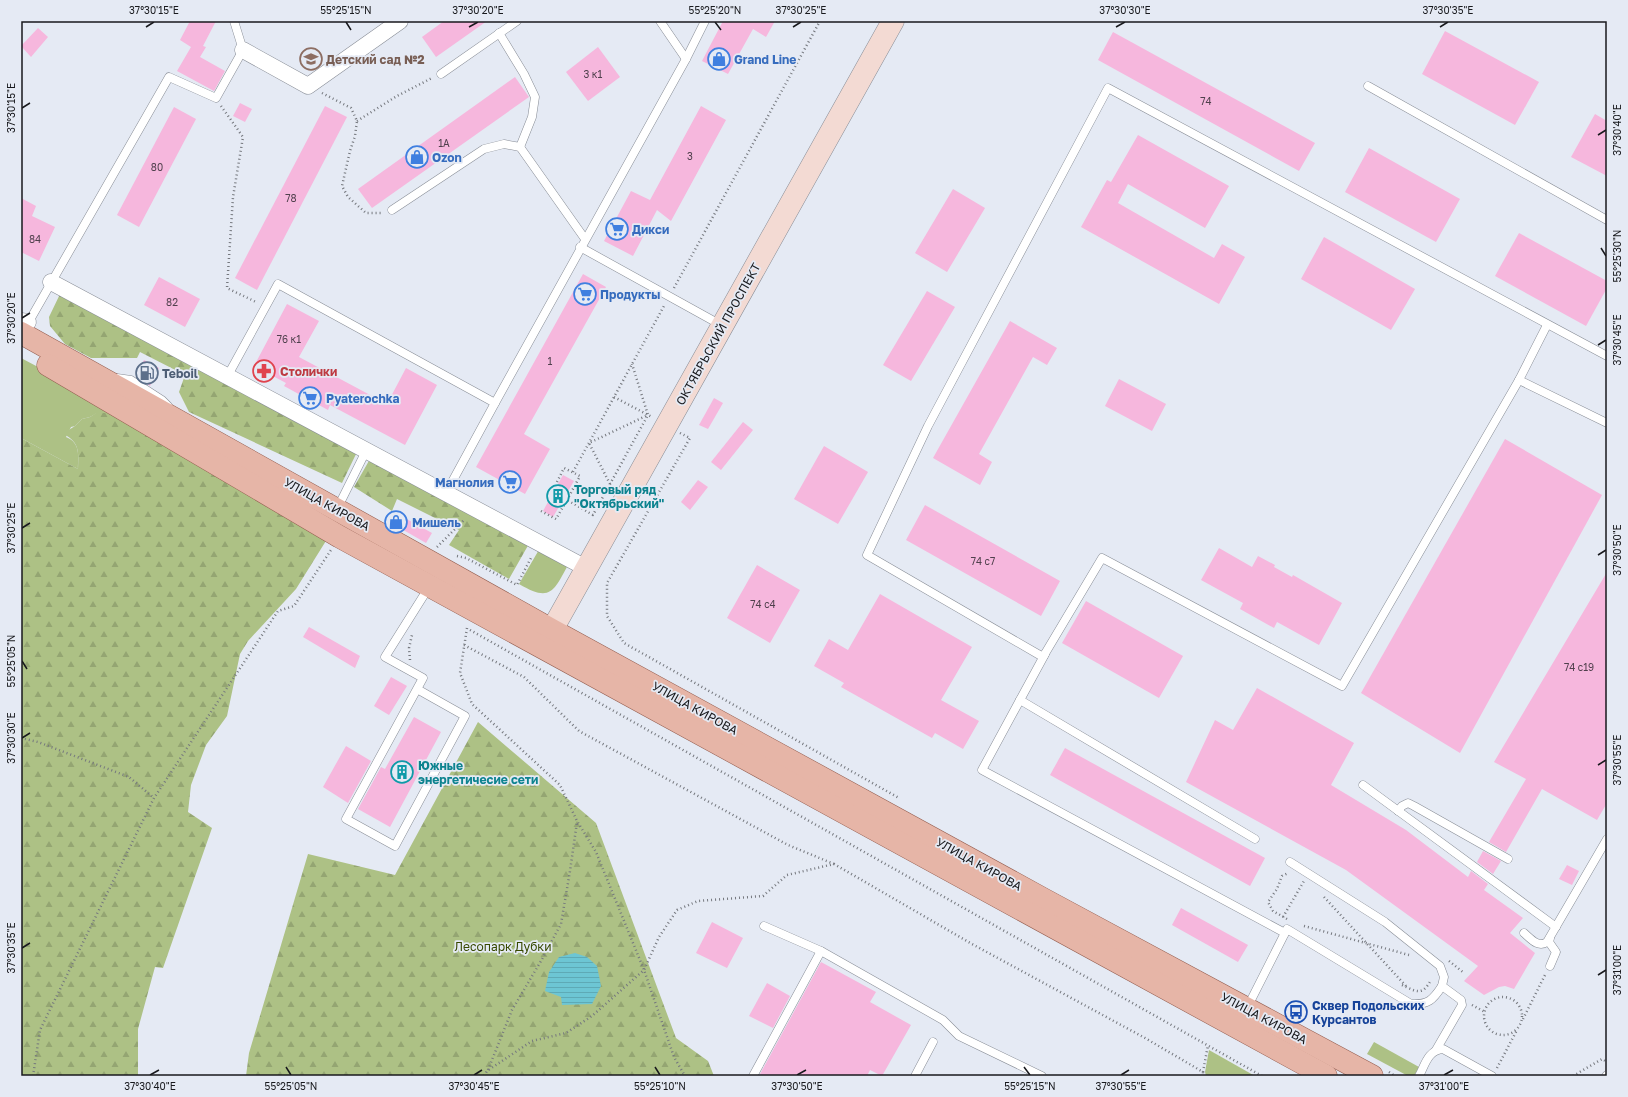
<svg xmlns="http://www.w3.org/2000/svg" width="1628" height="1097" viewBox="0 0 1628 1097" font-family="'Golos Text',sans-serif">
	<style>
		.green { fill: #adc185 }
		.forest { fill: url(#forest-firs) }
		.water { fill: url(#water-rules) }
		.building { fill: #f6b7dd }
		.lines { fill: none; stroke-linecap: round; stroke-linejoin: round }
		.lane-casing { stroke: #888d96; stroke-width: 9 }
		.street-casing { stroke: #888d96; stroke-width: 17 }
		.secondary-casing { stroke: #888d96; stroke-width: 23 }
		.primary-casing { stroke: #945e50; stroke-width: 23 }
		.path { stroke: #75787e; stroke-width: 2.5; stroke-dasharray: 1 3; stroke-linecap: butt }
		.lane { stroke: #fff; stroke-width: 8 }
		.street { stroke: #fff; stroke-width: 16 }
		.secondary { stroke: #f3dad3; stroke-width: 22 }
		.primary { stroke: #e6b5a7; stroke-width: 22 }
		.ticks { fill: none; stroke: #18191d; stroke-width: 1.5 }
		.labels { text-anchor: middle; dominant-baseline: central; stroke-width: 3.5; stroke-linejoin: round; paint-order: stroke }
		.number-label { font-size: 10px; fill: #50404d }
		.education-label { font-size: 12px; font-weight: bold; fill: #785e54; stroke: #e5eaf4; text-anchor: start }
		.shop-label { font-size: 12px; font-weight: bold; fill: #366cbe; stroke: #e5eaf4; text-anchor: start }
		.street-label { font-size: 12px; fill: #18191d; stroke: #e5eaf4 }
		.health-label { font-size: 12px; font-weight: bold; fill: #be3a42; stroke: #e5eaf4; text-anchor: start }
		.service-label { font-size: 12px; font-weight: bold; fill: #4e5e75; stroke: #e5eaf4; text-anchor: start }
		.culture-label { font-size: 12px; font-weight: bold; fill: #0d838f; stroke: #e5eaf4; text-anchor: start }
		.park-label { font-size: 12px; fill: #374900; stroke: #e5eaf4 }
		.transit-label { font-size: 12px; font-weight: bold; fill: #164399; stroke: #e5eaf4; text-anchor: start }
		.neatline { fill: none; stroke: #18191d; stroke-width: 1.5 }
		.ticks-label { font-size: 10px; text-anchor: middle; fill: #18191d }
	</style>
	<defs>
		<pattern id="forest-firs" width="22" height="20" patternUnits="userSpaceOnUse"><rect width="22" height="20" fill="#adc185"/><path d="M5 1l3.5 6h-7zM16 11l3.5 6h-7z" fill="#94a572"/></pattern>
		<pattern id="water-rules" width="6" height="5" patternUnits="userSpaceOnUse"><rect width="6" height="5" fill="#6dc6d4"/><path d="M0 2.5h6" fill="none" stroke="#5eaab6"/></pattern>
	</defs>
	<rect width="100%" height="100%" fill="#e5eaf4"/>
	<g class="green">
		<path d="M21,358L110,405L109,413H97L90,417L82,419L75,426L71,427L66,437C81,443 78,456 78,469L21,438Z"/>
		<path d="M540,548L569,563C554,591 551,603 519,584Z"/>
		<polygon points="1374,1042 1419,1067 1414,1076 1408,1076 1367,1054"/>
		<polygon points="1209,1050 1255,1076 1206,1076 1205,1072"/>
	</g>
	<g class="forest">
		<polygon points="61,292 357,452 342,483 189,412 179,392 185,375 140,352 137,358 91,358 65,344 50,326 49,317"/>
		<path d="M96,413H109L329,536L296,589L248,641L240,654L227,716L206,745L191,785L188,812L212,828L163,968L155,967L138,1029V1076H21V438L78,469C78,460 80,448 73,441C70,437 67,437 64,433L75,426L82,419L90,417Z"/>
		<polygon points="370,459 530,542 509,579 449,545 459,530 397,499 392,511 354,487"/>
		<polygon points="478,722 596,823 676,1038 708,1061 714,1076 246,1076 249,1053 308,854 395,875"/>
	</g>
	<polygon class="water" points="575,953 587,957 597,966 601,986 592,1004 562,1005 561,997 545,991 549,972 559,957"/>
	<g class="building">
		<polygon points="190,21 216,21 203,46 206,47 200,57 225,71 214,91 177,71 191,47 180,40"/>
		<polygon points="444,21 487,21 436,57 422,37"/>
		<polygon points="723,21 775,21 766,37 753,29 728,74 702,61"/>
		<polygon points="38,28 48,37 31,57 21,46"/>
		<polygon points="1445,31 1539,82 1515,125 1422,74"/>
		<polygon points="1113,32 1315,143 1299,171 1098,60"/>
		<polygon points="598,47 620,77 588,101 566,72"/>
		<polygon points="515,77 529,97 372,208 358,189"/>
		<polygon points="240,103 252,109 245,122 233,116"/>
		<polygon points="325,106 347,117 257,290 235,278"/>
		<polygon points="701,106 726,120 671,221 657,210 633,256 604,241 631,191 650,200"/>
		<polygon points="174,107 196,119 139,227 117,215"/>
		<polygon points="1595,114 1607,121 1607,176 1571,157"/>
		<polygon points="1138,135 1229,186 1205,228 1128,184 1118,203 1214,258 1222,244 1245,257 1219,304 1081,227 1107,180 1111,182"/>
		<polygon points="1369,148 1460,199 1436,242 1345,192"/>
		<polygon points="953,189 985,208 947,272 915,253"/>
		<polygon points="21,198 36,206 32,216 55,227 39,261 21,252"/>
		<polygon points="1519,233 1607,281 1607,288 1586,326 1495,276"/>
		<polygon points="1324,237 1415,289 1391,330 1301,279"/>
		<polygon points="583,274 606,287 524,434 550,449 525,494 476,467"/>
		<polygon points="159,277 200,299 185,327 144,305"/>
		<polygon points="927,291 955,307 911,381 883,365"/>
		<polygon points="287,304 319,321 299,357 387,404 406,368 437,385 405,445 330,405 328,410 284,386 286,383 254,366"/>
		<polygon points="1010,321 1057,348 1047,365 1033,357 979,454 992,462 980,485 933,458"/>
		<polygon points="144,360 159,368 150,386 136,376"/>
		<polygon points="1119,379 1166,404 1152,431 1105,406"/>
		<polygon points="714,398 723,403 708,429 699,425"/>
		<polygon points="743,422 753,430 721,470 711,462"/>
		<polygon points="1505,439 1602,495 1460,753 1361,693"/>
		<polygon points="824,446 868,472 838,524 794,499"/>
		<polygon points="563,475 574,481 553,517 543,511"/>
		<polygon points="698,480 708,487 690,510 681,502"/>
		<polygon points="925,505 1060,581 1041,616 906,540"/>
		<polygon points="392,511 432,533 426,543 386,520"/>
		<polygon points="1219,548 1252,567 1258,556 1275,565 1274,567 1292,577 1293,575 1342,603 1319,645 1277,622 1274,628 1240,609 1243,603 1201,580"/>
		<polygon points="757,565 800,590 770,643 727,618"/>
		<polygon points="1607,572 1607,803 1597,820 1542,789 1506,852 1489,842 1526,779 1494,762"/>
		<polygon points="880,594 972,647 941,700 979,721 963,749 935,733 932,738 841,687 844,683 814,666 829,639 848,650"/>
		<polygon points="1086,601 1183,656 1159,698 1062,643"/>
		<polygon points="309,627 360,656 355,668 303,637"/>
		<polygon points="391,677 407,686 389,715 374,706"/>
		<polygon points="1257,688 1354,743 1331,785 1406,830 1468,877 1471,871 1488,884 1484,890 1523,918 1510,933 1535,953 1514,989 1505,986 1499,987 1484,995 1464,981 1478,966 1346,870 1186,782 1215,720 1233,730"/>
		<polygon points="414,717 441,732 390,827 358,809 381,767 385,769"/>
		<polygon points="346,746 371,761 348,803 323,787"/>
		<polygon points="1065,748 1265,858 1250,886 1050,775"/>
		<polygon points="1483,851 1501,861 1493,874 1477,862"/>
		<polygon points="1567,865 1579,871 1572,885 1559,879"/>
		<polygon points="1181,908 1248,945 1238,962 1172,925"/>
		<polygon points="712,922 743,938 727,968 696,953"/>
		<polygon points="821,962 876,992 870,1002 911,1025 882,1076 870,1070 867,1076 759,1076"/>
		<polygon points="767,983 790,996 773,1028 749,1016"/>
	</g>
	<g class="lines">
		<g class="lane-casing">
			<g id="lane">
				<polyline points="660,21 686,59"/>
				<polyline points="499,33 524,74 535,97 532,117 520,147"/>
				<polyline points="441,74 517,21"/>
				<polyline points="1368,86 1607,220"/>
				<polyline points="392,210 484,149 504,144 520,147 585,239"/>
				<polyline points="580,247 721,325"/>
				<polyline points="27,325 169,77 216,98 243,50 234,21"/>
				<polyline points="1547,325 1519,380 1342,686 1102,558 1043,657 867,555 928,426 1108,88 1607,356"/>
				<polyline points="227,377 278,284 495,403 446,493"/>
				<polyline points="117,378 131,380 162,400 168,406"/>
				<polyline points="1519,380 1607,423"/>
				<polyline points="495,403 686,59 705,21"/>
				<polyline points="337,509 366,451"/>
				<polyline points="1045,654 1020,700 1255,839"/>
				<polyline points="417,689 465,716 395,846 346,819 423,678 385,657 429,587"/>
				<polyline points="1020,700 982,770 1285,933"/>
				<polyline points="1363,785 1556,927"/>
				<polyline points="1398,811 1402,806 1408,803 1414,806 1508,859"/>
				<polyline points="1290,862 1385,922 1440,966 1444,977 1442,986 1461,1000 1462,1005 1436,1050"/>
				<polyline points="764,926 821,951 943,1020 959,1036 1042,1076"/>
				<path d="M1524,933C1531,939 1538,948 1547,942L1607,839"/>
				<polyline points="1550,966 1556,952 1549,942 1550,938"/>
				<path d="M1247,1008L1287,929L1411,1004C1428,1005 1433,1000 1442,986"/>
				<polyline points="753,1076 821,951"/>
				<polyline points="915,1076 933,1042"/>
				<path d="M1419,1076C1425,1065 1428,1050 1443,1049L1492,1076"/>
				<polyline points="1606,1076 1607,1075"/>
			</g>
		</g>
		<g class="street-casing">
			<g id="street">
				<polyline points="243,50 308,86 400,21"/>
				<polyline points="51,282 586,568"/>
				<polyline points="21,321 28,322"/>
			</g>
		</g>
		<g class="secondary-casing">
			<polyline id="secondary" points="543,646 893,21"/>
		</g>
		<g class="primary-casing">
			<g id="primary">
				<polyline points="21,333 552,630 1045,900 1372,1076"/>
				<polyline points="48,365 340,537 1326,1076"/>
			</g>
		</g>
		<g class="path">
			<polyline points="322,93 351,108 357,121 355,136 350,151 342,186 348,197 366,213 382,213"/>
			<polyline points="221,106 243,137 233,197 227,288 256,302"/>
			<polyline points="357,121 397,96 432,78"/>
			<polyline points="674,288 820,21"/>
			<polyline points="614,397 652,417"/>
			<polyline points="680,433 690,438 607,583 607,616 624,643 899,798"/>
			<polyline points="573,472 665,304"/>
			<polyline points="557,482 564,468 580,476 567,500"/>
			<polyline points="610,484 589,443 648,415"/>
			<polyline points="541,511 556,519 567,500 593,515 648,415 632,364"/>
			<polyline points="437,547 465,519"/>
			<polyline points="457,556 466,558 517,585 532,556"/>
			<polyline points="467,628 460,673 472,704 560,785 577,821 596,852 644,970 674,1057 685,1076"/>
			<polyline points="470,630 1262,1076"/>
			<polyline points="464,645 524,677 579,731 788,845 834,864"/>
			<polyline points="410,660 409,648 412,635"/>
			<polyline points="21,738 38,742 129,777 154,798"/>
			<polyline points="1324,897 1406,986"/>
			<polyline points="1283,917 1304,881"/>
			<polyline points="1287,919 1273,911 1268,902 1277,889 1282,876 1288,873"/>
			<polyline points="1304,926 1409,955"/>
			<polyline points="1449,961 1464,973"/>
			<path d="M1402,985C1417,992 1422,996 1431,980"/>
			<circle cx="1503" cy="1016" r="19"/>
			<polyline points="1472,1005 1485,1012"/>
			<polyline points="1523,1019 1546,973"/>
			<polyline points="1497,1068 1517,1030"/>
			<polyline points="488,1070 512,1010 541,961 561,924 570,871 577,822"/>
			<polyline points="1203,1072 1208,1045"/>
			<polyline points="1389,1072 1395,1076"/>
			<polyline points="33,1076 40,1030 154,798 278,611 294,606 331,550"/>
			<polyline points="484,1076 487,1071 532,1041 566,1033 592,1016 644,970 659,937 677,910 698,901 763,896 787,875 834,864 972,944 1145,1038 1203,1072 1203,1076"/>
			<polyline points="1573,1076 1602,1059 1607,1062"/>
		</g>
		<use href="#lane" class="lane"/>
		<use href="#street" class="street"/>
		<use href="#secondary" class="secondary"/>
		<use href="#primary" class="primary"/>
	</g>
	<path class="ticks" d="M346,22L351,30M715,22L721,30M146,27L154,22M469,27L478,22M793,27L801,22M1116,27L1125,22M1440,27L1448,22M22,108L30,103M1598,135L1606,130M1601,248L1606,256M22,318L30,313M1598,345L1606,340M22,528L30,523M1598,555L1606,550M22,661L27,669M22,738L30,733M1598,765L1606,760M22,948L30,943M1598,975L1606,970M286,1067L291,1075M655,1067L660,1075M1024,1067L1030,1075M150,1075L159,1070M474,1075L482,1070M797,1075L806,1070M1121,1075L1129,1070M1444,1075L1453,1070"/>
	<defs>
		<g id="school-ring" transform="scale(1.15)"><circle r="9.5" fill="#e5eaf4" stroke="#8d6e63" stroke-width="1.5"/><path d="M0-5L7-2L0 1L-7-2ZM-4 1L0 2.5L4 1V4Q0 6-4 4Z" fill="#8d6e63"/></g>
		<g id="shop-ring" transform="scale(1.15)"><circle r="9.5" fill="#e5eaf4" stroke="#3f7fe0" stroke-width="1.5"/><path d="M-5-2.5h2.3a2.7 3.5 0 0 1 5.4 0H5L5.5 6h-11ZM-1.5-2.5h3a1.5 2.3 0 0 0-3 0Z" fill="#3f7fe0"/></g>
		<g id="supermarket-ring" transform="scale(1.15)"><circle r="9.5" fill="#e5eaf4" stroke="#3f7fe0" stroke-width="1.5"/><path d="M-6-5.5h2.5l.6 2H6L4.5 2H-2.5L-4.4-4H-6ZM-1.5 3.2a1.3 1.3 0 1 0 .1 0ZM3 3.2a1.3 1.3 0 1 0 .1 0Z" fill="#3f7fe0"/></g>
		<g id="pharmacy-ring" transform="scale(1.15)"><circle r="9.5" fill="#e5eaf4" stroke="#e0444e" stroke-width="1.5"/><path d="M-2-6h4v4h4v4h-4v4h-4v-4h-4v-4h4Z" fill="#e0444e"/></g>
		<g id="fuel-ring" transform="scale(1.15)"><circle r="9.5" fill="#e5eaf4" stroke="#5c6f8a" stroke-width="1.5"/><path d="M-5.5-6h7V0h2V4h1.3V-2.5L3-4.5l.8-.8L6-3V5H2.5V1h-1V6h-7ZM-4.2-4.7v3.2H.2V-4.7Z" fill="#5c6f8a"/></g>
		<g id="building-ring" transform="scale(1.15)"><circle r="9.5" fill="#e5eaf4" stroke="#0f9aa8" stroke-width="1.5"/><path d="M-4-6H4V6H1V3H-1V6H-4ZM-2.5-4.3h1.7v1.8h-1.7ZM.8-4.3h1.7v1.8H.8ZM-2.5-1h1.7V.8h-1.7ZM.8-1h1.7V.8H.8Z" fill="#0f9aa8"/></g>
		<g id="bus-ring" transform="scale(1.15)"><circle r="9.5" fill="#e5eaf4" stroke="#1a4fb4" stroke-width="1.5"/><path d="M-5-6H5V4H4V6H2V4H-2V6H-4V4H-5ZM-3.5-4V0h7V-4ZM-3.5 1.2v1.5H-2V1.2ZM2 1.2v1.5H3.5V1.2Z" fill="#1a4fb4"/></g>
	</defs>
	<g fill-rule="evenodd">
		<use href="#school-ring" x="311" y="59"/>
		<use href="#shop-ring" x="719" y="59"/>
		<use href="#shop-ring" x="417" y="157"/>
		<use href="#supermarket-ring" x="617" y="229"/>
		<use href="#supermarket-ring" x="585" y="294"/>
		<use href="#pharmacy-ring" x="264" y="371"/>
		<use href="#fuel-ring" x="147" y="373"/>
		<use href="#supermarket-ring" x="310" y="398"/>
		<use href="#supermarket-ring" x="510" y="482"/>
		<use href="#building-ring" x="558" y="496"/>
		<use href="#shop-ring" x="396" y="522"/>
		<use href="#building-ring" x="402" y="772"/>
		<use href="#bus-ring" x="1296" y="1012"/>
	</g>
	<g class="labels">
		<g class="number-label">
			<text x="593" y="74">3 к1</text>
			<text x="1206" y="101">74</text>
			<text x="444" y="143">1А</text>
			<text x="690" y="156">3</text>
			<text x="157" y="167">80</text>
			<text x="291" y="198">78</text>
			<text x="35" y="239">84</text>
			<text x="172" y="302">82</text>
			<text x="289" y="339">76 к1</text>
			<text x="550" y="361">1</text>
			<text x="983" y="561">74 с7</text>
			<text x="763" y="604">74 с4</text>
			<text x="1579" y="667">74 с19</text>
		</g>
		<g class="education-label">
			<text x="326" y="59">Детский сад №2</text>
		</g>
		<g class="shop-label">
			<text x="734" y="59">Grand Line</text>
			<text x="432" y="157">Ozon</text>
			<text x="632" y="229">Дикси</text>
			<text x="600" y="294">Продукты</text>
			<text x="326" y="398">Pyaterochka</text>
			<text x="494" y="482" text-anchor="end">Магнолия</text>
			<text x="412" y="522">Мишель</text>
		</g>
		<g class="street-label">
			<text transform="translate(718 334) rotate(-61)">ОКТЯБРЬСКИЙ ПРОСПЕКТ</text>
			<text transform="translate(327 504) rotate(29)">УЛИЦА КИРОВА</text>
			<text transform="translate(695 708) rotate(29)">УЛИЦА КИРОВА</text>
			<text transform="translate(979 864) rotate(29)">УЛИЦА КИРОВА</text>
			<text transform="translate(1264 1018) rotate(28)">УЛИЦА КИРОВА</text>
		</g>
		<g class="health-label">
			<text x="280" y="371">Столички</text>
		</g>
		<g class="service-label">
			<text x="162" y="373">Teboil</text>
		</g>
		<g class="culture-label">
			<text x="574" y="489">Торговый ряд<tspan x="574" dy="14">"Октябрьский"</tspan></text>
			<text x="418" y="765">Южные<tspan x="418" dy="14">энергетичесие сети</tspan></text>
		</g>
		<g class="park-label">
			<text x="503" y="946">Лесопарк Дубки</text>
		</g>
		<g class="transit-label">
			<text x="1312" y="1005">Сквер Подольских<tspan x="1312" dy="14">Курсантов</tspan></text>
		</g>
	</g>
	<rect width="1628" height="1097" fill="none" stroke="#e5eaf4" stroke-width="44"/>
	<rect x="22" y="22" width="1584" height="1053" class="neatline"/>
	<g class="ticks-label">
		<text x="154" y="14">37°30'15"E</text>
		<text x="346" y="14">55°25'15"N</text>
		<text x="478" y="14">37°30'20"E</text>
		<text x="715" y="14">55°25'20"N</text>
		<text x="801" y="14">37°30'25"E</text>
		<text x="1125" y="14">37°30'30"E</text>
		<text x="1448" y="14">37°30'35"E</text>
		<text transform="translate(11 108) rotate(-90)" y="4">37°30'15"E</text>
		<text transform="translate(1617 130) rotate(-90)" y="4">37°30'40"E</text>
		<text transform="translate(1617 256) rotate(-90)" y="4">55°25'30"N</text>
		<text transform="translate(11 318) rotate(-90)" y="4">37°30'20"E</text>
		<text transform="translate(1617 340) rotate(-90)" y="4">37°30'45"E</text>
		<text transform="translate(11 528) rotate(-90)" y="4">37°30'25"E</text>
		<text transform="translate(1617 550) rotate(-90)" y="4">37°30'50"E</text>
		<text transform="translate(11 661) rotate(-90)" y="4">55°25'05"N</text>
		<text transform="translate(11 738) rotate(-90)" y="4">37°30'30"E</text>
		<text transform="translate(1617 760) rotate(-90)" y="4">37°30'55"E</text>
		<text transform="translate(11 948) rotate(-90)" y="4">37°30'35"E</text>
		<text transform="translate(1617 970) rotate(-90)" y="4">37°31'00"E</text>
		<text x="150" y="1090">37°30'40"E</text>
		<text x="291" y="1090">55°25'05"N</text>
		<text x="474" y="1090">37°30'45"E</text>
		<text x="660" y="1090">55°25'10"N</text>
		<text x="797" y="1090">37°30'50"E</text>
		<text x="1030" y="1090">55°25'15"N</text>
		<text x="1121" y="1090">37°30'55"E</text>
		<text x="1444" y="1090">37°31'00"E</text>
	</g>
</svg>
